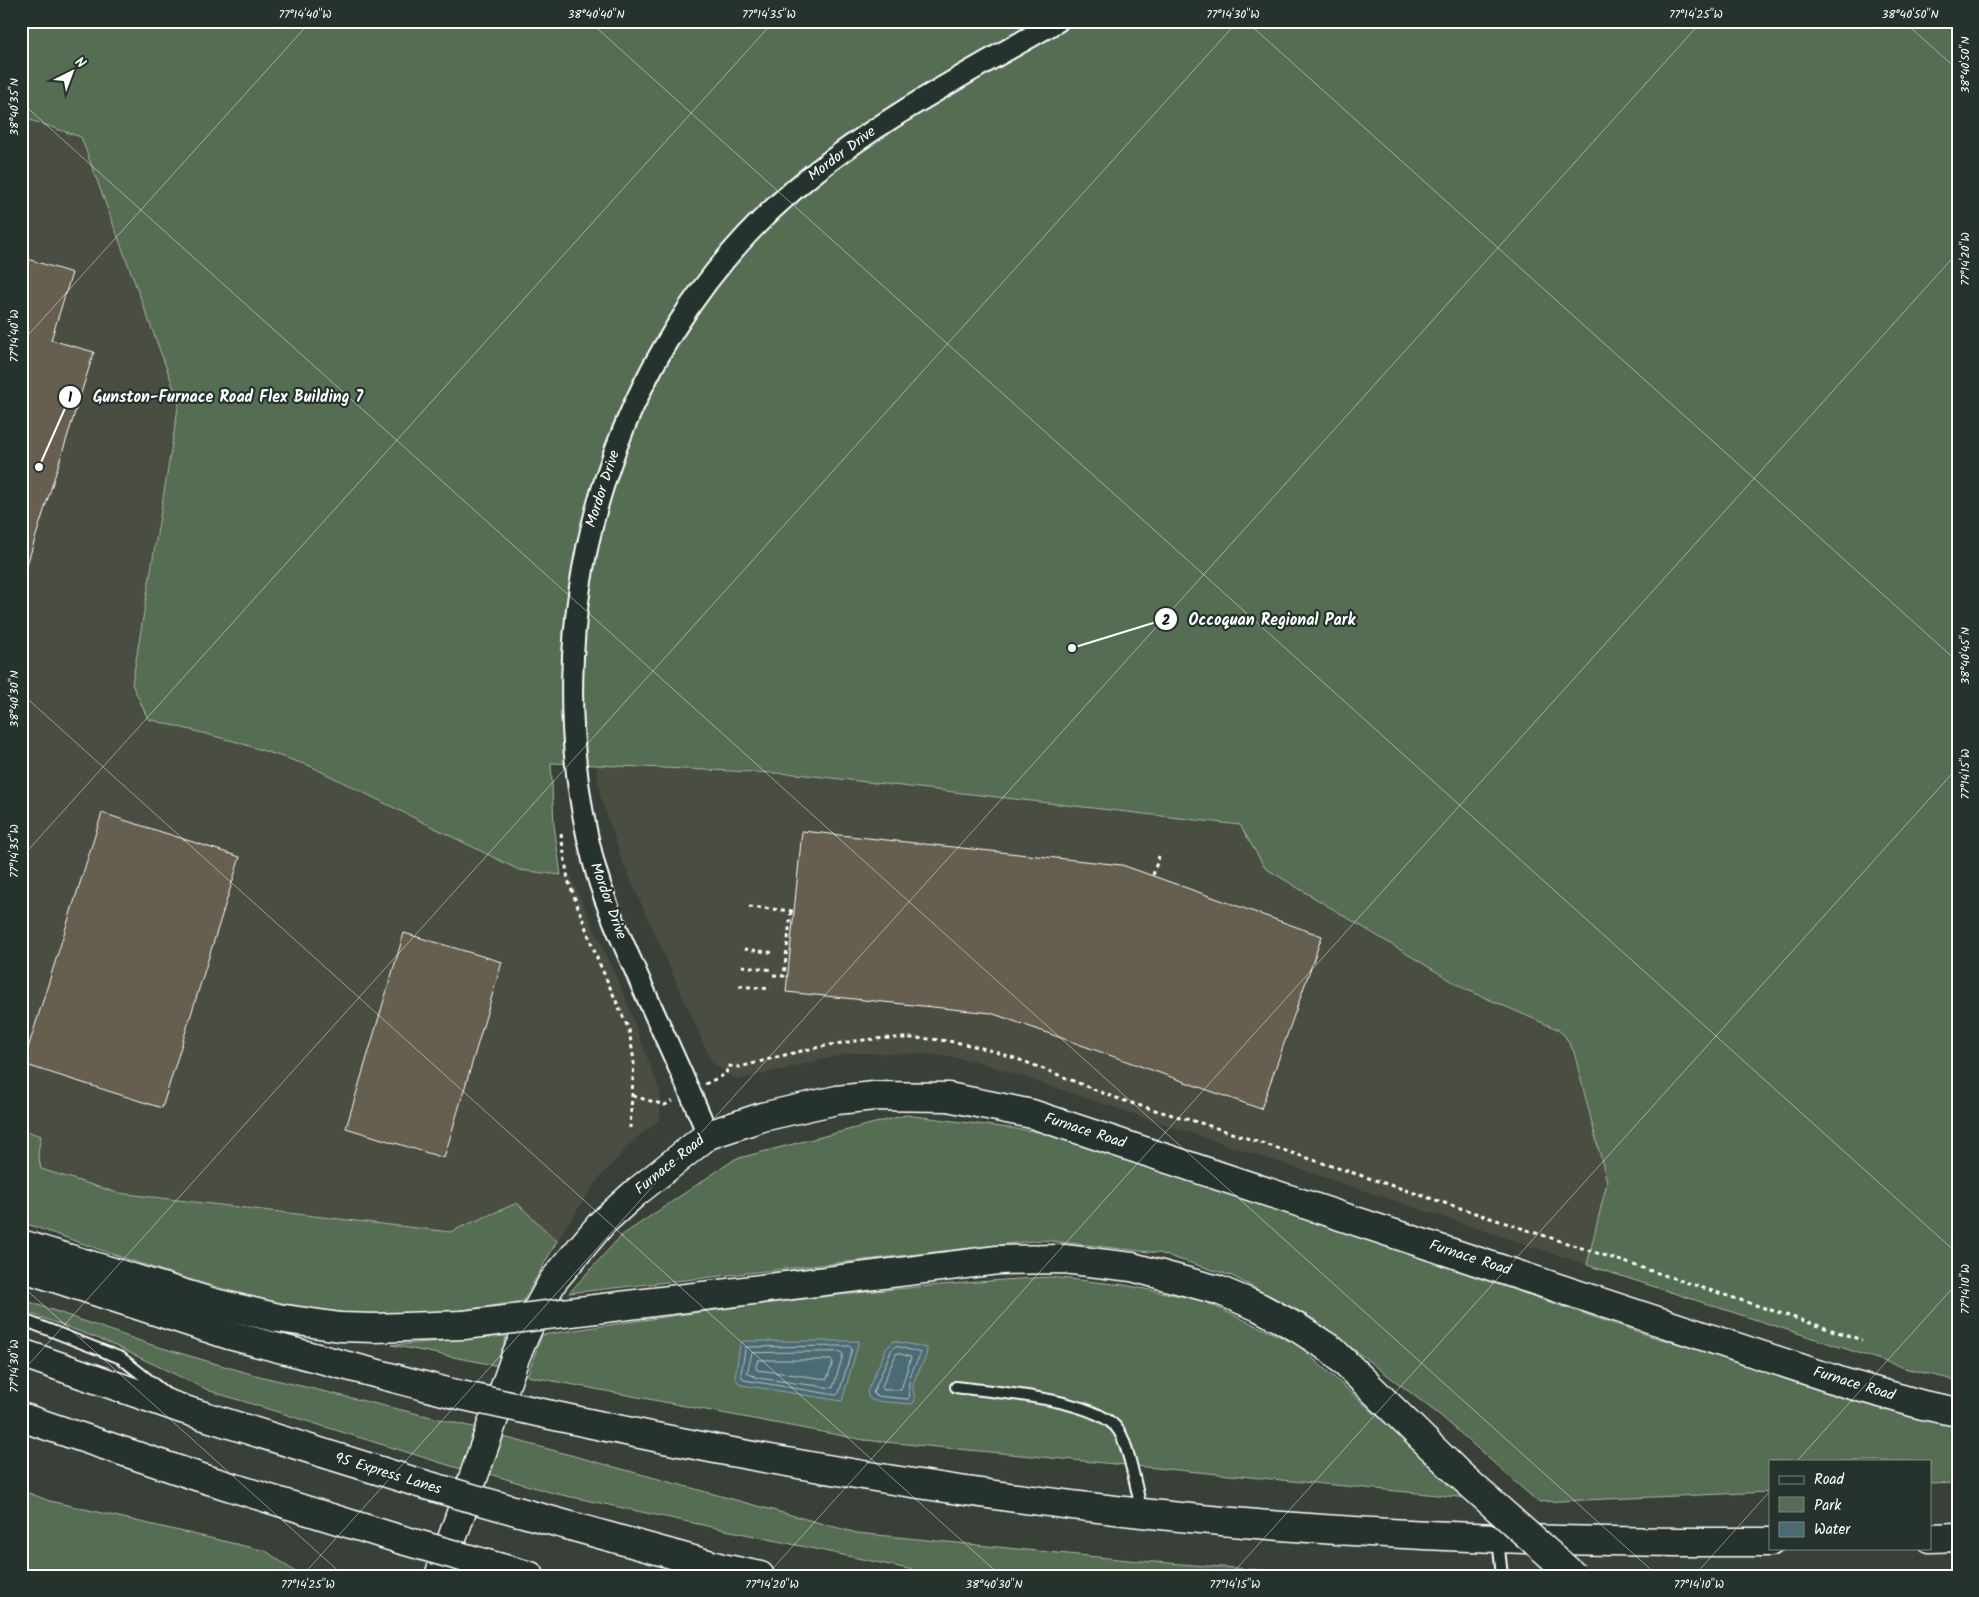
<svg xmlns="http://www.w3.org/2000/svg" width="1979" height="1597" viewBox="0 0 1979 1597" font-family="Kalam,sans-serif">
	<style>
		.built { fill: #4a4d42 }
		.green { fill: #556d52; stroke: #aab6a8 }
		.water { fill: #4b6b72; stroke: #93a6aa }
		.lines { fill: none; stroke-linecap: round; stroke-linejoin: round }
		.shore { stroke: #b7c4c7; stroke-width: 1 }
		.building { fill: #665f4f; stroke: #fff }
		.lane-casing { stroke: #fff; stroke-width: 14 }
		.street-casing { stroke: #fff; stroke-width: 24 }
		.secondary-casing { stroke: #fff; stroke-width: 31 }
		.highway-casing { stroke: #fff; stroke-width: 31 }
		.path { stroke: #fff; stroke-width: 3; stroke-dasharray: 4 4; stroke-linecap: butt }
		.lane { stroke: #26332d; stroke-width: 10 }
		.street { stroke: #26332d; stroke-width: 20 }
		.secondary { stroke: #26332d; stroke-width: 28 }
		.highway { stroke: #26332d; stroke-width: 28 }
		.highway-bridge-casing { stroke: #fff; stroke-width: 31; stroke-linecap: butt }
		.highway-bridge { stroke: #26332d; stroke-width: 28 }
		.ticks { fill: none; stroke: #fff; stroke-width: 1; stroke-opacity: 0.45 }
		.labels { text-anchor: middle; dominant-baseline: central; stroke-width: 4.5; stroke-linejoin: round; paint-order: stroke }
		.street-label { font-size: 15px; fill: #fff; stroke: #26332d }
		.leader { fill: none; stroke: #fff; stroke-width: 2 }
		.callout-dot { fill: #fff; stroke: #26332d; stroke-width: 2 }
		.mark-label { font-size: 15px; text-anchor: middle; font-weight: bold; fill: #111 }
		.callout-label { font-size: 16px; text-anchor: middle; font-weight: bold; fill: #fff; stroke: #26332d; stroke-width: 4.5; stroke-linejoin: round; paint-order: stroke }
		.neatline { fill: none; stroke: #fff; stroke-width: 2 }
		.ticks-label { font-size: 12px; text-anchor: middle; fill: #fff }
	</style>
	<rect width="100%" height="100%" fill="#394037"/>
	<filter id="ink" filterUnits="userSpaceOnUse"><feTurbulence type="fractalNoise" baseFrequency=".02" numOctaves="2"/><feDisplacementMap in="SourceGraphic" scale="10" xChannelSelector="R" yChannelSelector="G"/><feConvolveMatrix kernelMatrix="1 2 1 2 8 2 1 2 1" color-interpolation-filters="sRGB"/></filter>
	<g filter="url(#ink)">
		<g class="built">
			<polygon points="21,117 81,137 179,402 132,684 148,719 237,742 310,766 519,870 571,877 625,997 660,1092 660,1119 634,1140 596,1182 557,1241 516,1203 450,1232 118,1193 41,1169 38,1153 41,1136 21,1129"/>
			<polygon points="596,765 797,774 1240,825 1265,868 1465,989 1557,1029 1565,1035 1574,1052 1607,1182 1587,1265 975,1061 929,1054 850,1053 738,1080 712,1063 621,858 601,798"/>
		</g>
		<g class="green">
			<polygon points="21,21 1958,21 1958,1381 1908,1369 1587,1265 1607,1182 1574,1052 1565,1036 1557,1029 1465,989 1265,868 1240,825 797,774 551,763 554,825 561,875 519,870 310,766 237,742 148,719 132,684 179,402 81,137 21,117"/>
			<polygon points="906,1115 1049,1133 1653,1337 1958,1418 1958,1483 1930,1484 1930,1461 1770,1461 1770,1492 1538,1502 1441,1416 1314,1319 1232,1276 1159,1253 1042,1240 569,1293 621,1236 735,1159"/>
			<path d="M21,1129L41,1136L38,1153L41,1169L118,1193L450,1232L517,1203L557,1241L523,1301C482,1307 441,1315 399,1315C271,1316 140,1263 21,1222Z"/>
			<path d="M1050,1277L1124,1285L1201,1300L1298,1345L1469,1498L864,1440L527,1376L542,1335C711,1309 879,1287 1050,1277Z"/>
			<polygon points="21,1299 149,1344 251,1374 477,1428 464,1470 210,1391 105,1341 21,1310"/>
			<polygon points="506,1336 499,1366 392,1345"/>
			<polygon points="504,1437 857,1533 1128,1560 1341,1576 941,1576 553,1493 486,1473"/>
			<polygon points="21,1490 50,1501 266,1551 301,1576 21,1576"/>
		</g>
		<g class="water">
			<polygon points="743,1341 859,1341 842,1401 741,1385 735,1378 740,1345"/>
			<path d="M894,1341L927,1348C928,1358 916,1372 913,1385C912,1390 915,1395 915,1401L911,1404L874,1401L869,1398L867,1392L886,1349Z"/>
		</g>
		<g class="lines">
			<g class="shore">
				<path d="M896,1346L921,1353C915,1366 905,1380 910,1396L908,1399L876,1396L873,1393L891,1351Z"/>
				<polygon points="746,1347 849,1346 852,1349 839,1393 836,1395 744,1380 741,1375"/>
				<polygon points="841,1352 843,1355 833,1388 758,1378 747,1373 752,1353"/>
				<polygon points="897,1353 911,1357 901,1390 884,1390 882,1387"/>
				<polygon points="758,1360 831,1360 833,1362 827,1379 757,1370 756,1367"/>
			</g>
		</g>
		<g class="building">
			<polygon points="21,257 72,273 51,340 94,352 25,571 21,571"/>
			<polygon points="102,813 240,857 162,1108 23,1064"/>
			<polygon points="802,831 1122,865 1322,936 1261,1109 991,1013 786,992"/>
			<polygon points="404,933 502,962 444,1158 346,1128"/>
		</g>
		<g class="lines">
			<g class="lane-casing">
				<g id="lane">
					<polyline points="21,1319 121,1358 165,1393"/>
					<path d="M956,1387C994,1392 1099,1399 1119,1431C1129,1446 1137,1493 1142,1512"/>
					<polyline points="1498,1539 1502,1576"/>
				</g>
			</g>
			<g class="street-casing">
				<path id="street" d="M708,1135C687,1084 664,1035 642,986C624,944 604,904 593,860C532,621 606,350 796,188C875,121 968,73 1058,21"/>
			</g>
			<g class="secondary-casing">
				<polyline id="secondary" points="439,1576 516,1355 533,1317 553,1281 602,1223 634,1194 708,1135 762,1117 837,1100 874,1096 948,1097 1032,1114 1845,1383 1923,1405 1958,1412"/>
			</g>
			<g class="highway-casing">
				<g id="highway">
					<polyline points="21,1244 214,1303 278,1318 340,1327 374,1328 464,1325"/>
					<polyline points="21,1267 229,1335 451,1393"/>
					<polyline points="604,1308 998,1260 1064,1259 1132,1267 1218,1290 1259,1307 1298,1328 1332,1350 1460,1475"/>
					<polyline points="21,1353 185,1410 419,1483"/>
					<path d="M551,1415C746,1458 943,1492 1142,1513C1350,1536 1560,1543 1770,1542"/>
					<polyline points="21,1417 199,1477 399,1539"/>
					<polyline points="520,1512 722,1568 760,1576"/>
					<polyline points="1930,1538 1958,1537"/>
					<polyline points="501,1568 530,1576"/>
				</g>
			</g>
			<g class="path">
				<polyline points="561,834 568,880 597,958 629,1030 634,1061 630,1128"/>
				<polyline points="1153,875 1159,856"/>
				<polyline points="749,907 794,911"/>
				<polyline points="744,949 775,953"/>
				<polyline points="742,966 773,970"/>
				<polyline points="773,975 784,976 791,911"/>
				<polyline points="739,986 771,989"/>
				<path d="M705,1084L726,1074L728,1066L740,1067C795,1052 849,1037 907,1038C980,1038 1037,1067 1103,1093C1136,1106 1171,1114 1204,1124L1862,1340"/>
				<polyline points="633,1096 665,1105 673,1101"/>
			</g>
			<use href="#lane" class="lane"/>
			<use href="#street" class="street"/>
			<use href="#secondary" class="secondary"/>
			<use href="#highway" class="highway"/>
			<g class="highway-bridge-casing">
				<g id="highway-bridge">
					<polyline points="464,1325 604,1308"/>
					<polyline points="451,1393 551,1415"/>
					<polyline points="1460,1475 1574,1576"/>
					<polyline points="419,1483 520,1512"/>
					<polyline points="399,1539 501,1568"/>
				</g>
			</g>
			<use href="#highway-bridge" class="highway-bridge"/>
		</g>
	</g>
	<path class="ticks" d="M589,21L1958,1254M1246,21L1958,662M1903,21L1958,70M21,102L1658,1576M21,343L311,21M21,693L1001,1576M21,858L774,21M21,1285L344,1576M21,1373L1238,21M1797,1461L1958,1282M302,1576L1702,21M766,1576L1958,252M1230,1576L1958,767M1694,1576L1770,1491"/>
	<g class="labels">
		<g class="street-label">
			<text transform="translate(842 154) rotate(-37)">Mordor Drive</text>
			<text transform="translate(603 489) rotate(-72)">Mordor Drive</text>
			<text transform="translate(608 901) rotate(70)">Mordor Drive</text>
			<text transform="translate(1085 1131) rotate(18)">Furnace Road</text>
			<text transform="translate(670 1165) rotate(-39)">Furnace Road</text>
			<text transform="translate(1470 1258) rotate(18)">Furnace Road</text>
			<text transform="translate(1854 1384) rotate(17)">Furnace Road</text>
			<text transform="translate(388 1474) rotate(17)">95 Express Lanes</text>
		</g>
	</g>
	<path class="leader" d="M39 467L70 397M1072 648L1166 619"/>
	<g class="callout-dot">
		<circle cx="39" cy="467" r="5"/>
		<circle cx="1072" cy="648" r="5"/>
		<circle cx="70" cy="397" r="12"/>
		<circle cx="1166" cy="619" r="12"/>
	</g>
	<g class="mark-label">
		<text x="70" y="402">1</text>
		<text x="1166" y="625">2</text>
	</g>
	<g class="callout-label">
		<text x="228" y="402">Gunston-Furnace Road Flex Building 7</text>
		<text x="1272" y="625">Occoquan Regional Park</text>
	</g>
	<rect width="1979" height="1597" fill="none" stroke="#26332d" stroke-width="55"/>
	<rect x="1769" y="1460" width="162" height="90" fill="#26332d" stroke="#7d8581"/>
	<rect x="1779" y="1476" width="25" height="8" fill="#26332d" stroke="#7d8581"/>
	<text x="1814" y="1484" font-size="15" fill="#ffffff">Road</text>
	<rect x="1779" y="1497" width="25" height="15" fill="#556d52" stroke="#7d8581"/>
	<text x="1814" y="1510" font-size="15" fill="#ffffff">Park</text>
	<rect x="1779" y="1522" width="25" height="15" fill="#4b6b72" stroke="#7d8581"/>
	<text x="1814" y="1534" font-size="15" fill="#ffffff">Water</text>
	<g transform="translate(72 72) rotate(42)" stroke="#26332d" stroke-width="4" paint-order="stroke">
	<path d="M0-4L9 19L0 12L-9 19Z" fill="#ffffff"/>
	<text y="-8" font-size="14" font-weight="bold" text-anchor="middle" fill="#ffffff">N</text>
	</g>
	<rect x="28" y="28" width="1924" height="1542" class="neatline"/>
	<g class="ticks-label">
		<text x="305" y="18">77°14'40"W</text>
		<text x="596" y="18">38°40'40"N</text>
		<text x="769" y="18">77°14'35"W</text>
		<text x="1233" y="18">77°14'30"W</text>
		<text x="1696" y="18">77°14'25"W</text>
		<text x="1910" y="18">38°40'50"N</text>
		<text transform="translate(1965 65) rotate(-90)" y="4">38°40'50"N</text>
		<text transform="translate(14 107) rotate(-90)" y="4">38°40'35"N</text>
		<text transform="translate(1965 259) rotate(-90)" y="4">77°14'20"W</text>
		<text transform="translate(14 336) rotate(-90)" y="4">77°14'40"W</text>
		<text transform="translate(1965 656) rotate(-90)" y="4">38°40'45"N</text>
		<text transform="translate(14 699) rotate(-90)" y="4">38°40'30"N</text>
		<text transform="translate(1965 774) rotate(-90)" y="4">77°14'15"W</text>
		<text transform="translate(14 851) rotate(-90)" y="4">77°14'35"W</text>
		<text transform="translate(1965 1289) rotate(-90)" y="4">77°14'10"W</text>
		<text transform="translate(14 1366) rotate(-90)" y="4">77°14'30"W</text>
		<text x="308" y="1588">77°14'25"W</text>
		<text x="772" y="1588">77°14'20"W</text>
		<text x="994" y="1588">38°40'30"N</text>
		<text x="1235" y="1588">77°14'15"W</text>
		<text x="1699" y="1588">77°14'10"W</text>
	</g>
</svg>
